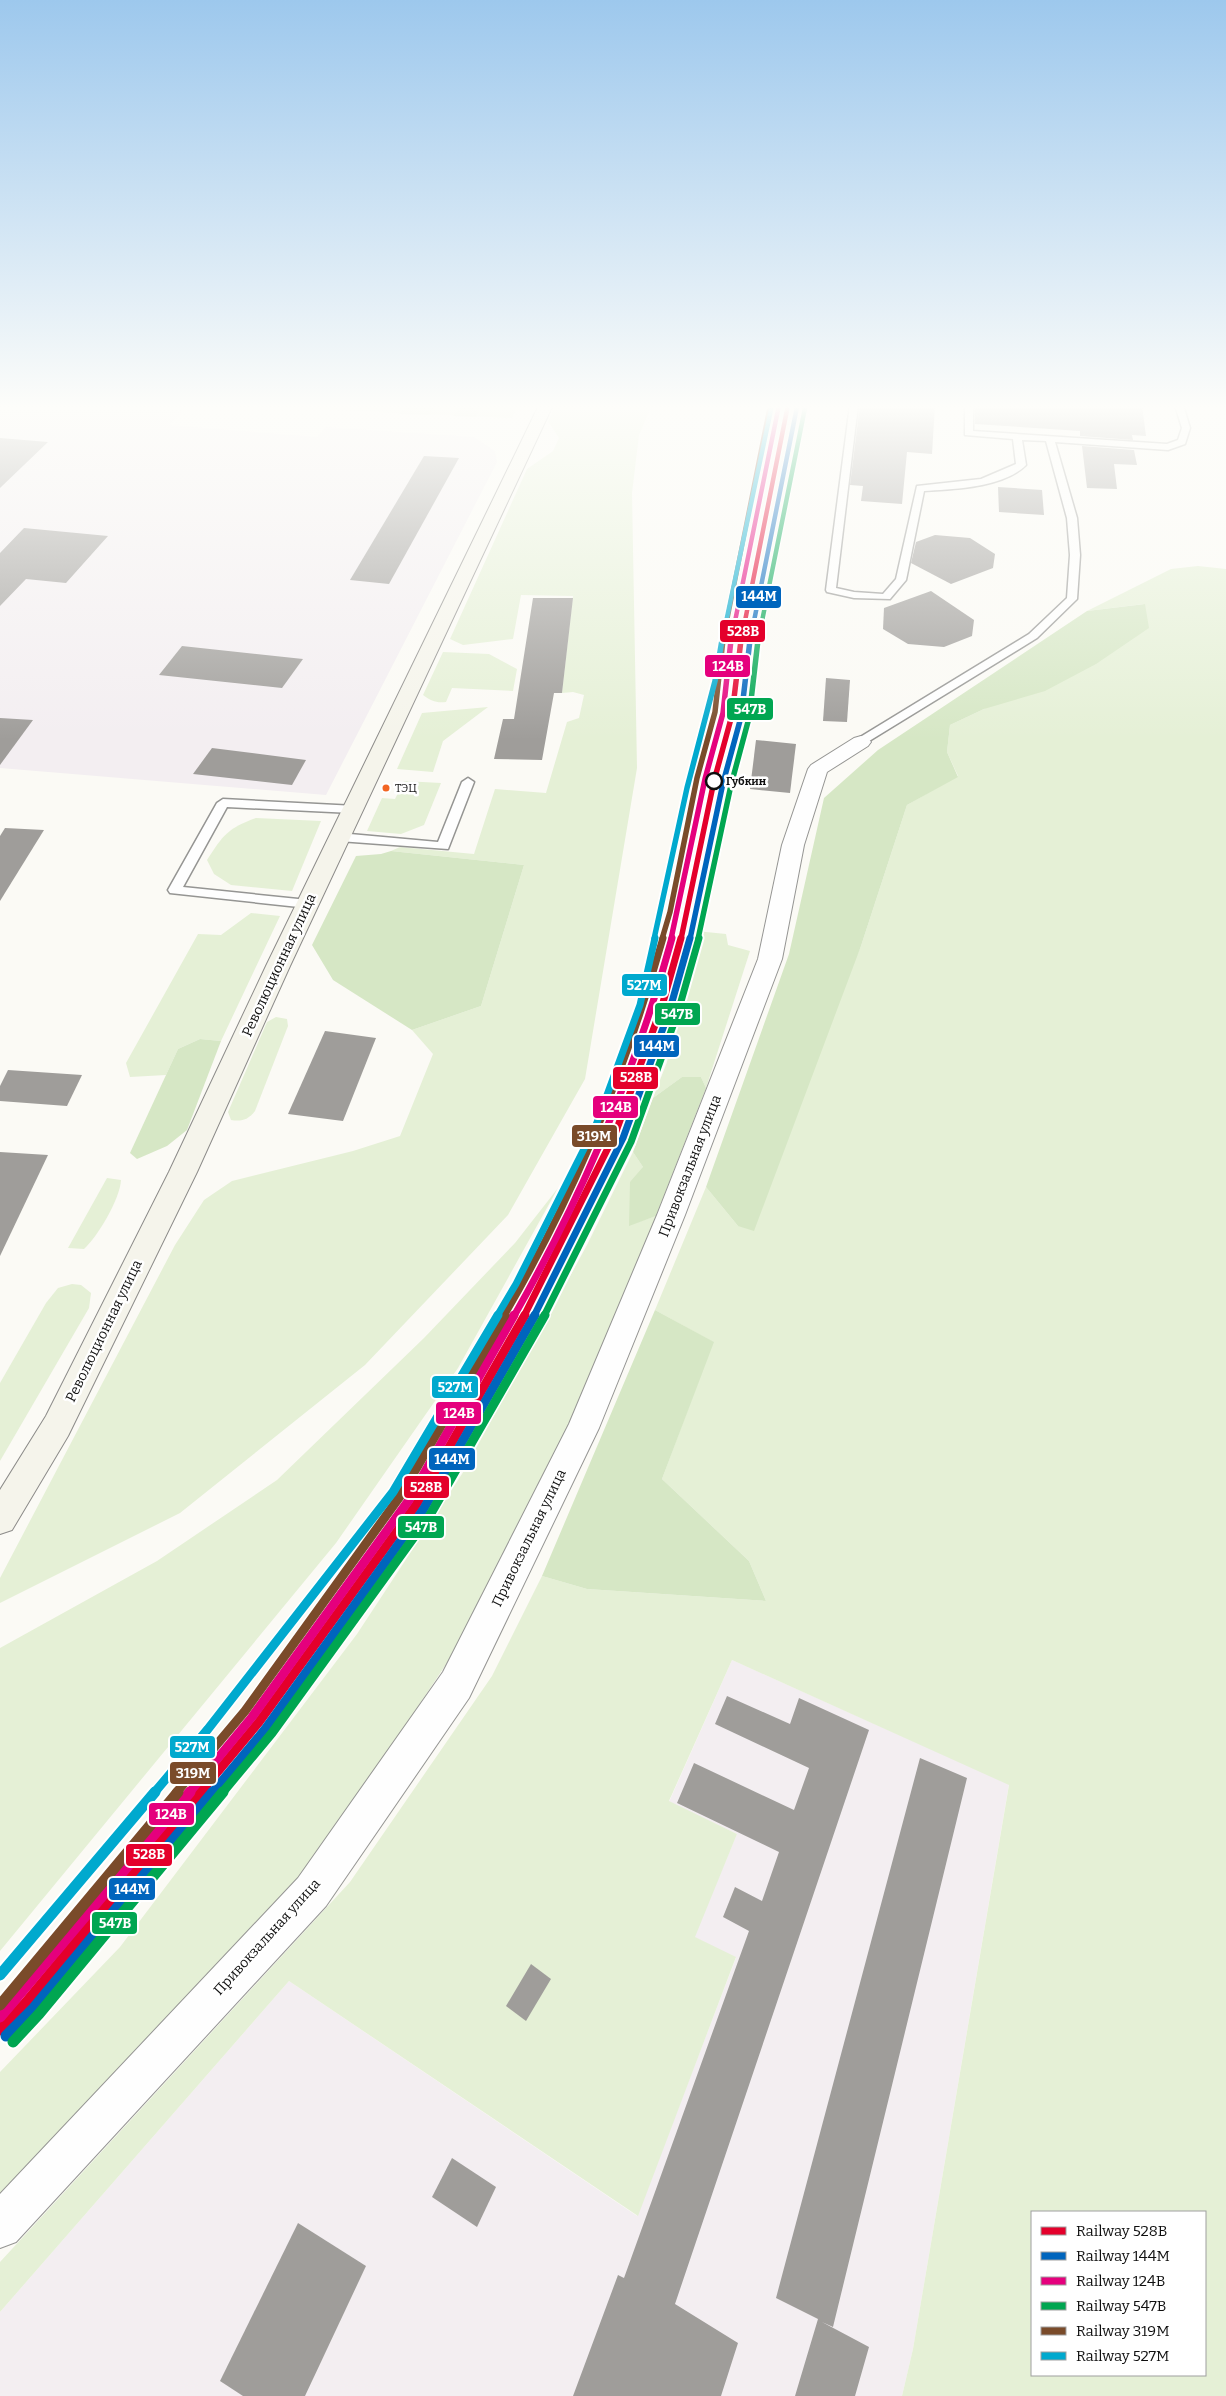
<svg xmlns="http://www.w3.org/2000/svg" width="1226" height="2396" viewBox="0 0 1226 2396" font-family="Bitter,serif">
	<style>
		.industrial { fill: #f3eef1 }
		.green { fill: #e5f0d6; fill-rule: evenodd }
		.forest { fill: #d6e7c5 }
		.building { fill: #9f9d9a }
		.lines { fill: none; stroke-linecap: round; stroke-linejoin: round }
		.lane-casing { stroke: #959593; stroke-width: 3 }
		.street-casing { stroke: #959593; stroke-width: 2 }
		.secondary-casing { stroke: #8c8b89; stroke-width: 2 }
		.lane { fill: #fefefe; fill-rule: evenodd }
		.street { fill: #fefefe; fill-rule: evenodd }
		.secondary { fill: #f5f4eb; fill-rule: evenodd }
		.rail-1-far4-casing { stroke: #fff; stroke-width: 7 }
		.rail-1-far3-casing { stroke: #fff; stroke-width: 9 }
		.rail-1-far2-casing { stroke: #fff; stroke-width: 11 }
		.rail-1-far1-casing { stroke: #fff; stroke-width: 12 }
		.rail-1-casing { stroke: #fff; stroke-width: 15 }
		.rail-2-far4-casing { stroke: #fff; stroke-width: 7 }
		.rail-2-far3-casing { stroke: #fff; stroke-width: 9 }
		.rail-2-far2-casing { stroke: #fff; stroke-width: 11 }
		.rail-2-far1-casing { stroke: #fff; stroke-width: 12 }
		.rail-2-casing { stroke: #fff; stroke-width: 15 }
		.rail-3-far4-casing { stroke: #fff; stroke-width: 7 }
		.rail-3-far3-casing { stroke: #fff; stroke-width: 9 }
		.rail-3-far2-casing { stroke: #fff; stroke-width: 11 }
		.rail-3-far1-casing { stroke: #fff; stroke-width: 12 }
		.rail-3-casing { stroke: #fff; stroke-width: 15 }
		.rail-4-far4-casing { stroke: #fff; stroke-width: 7 }
		.rail-4-far3-casing { stroke: #fff; stroke-width: 9 }
		.rail-4-far2-casing { stroke: #fff; stroke-width: 11 }
		.rail-4-far1-casing { stroke: #fff; stroke-width: 12 }
		.rail-4-casing { stroke: #fff; stroke-width: 15 }
		.rail-5-far4-casing { stroke: #fff; stroke-width: 7 }
		.rail-5-far3-casing { stroke: #fff; stroke-width: 9 }
		.rail-5-far2-casing { stroke: #fff; stroke-width: 11 }
		.rail-5-far1-casing { stroke: #fff; stroke-width: 12 }
		.rail-5-casing { stroke: #fff; stroke-width: 15 }
		.rail-6-far4-casing { stroke: #fff; stroke-width: 7 }
		.rail-6-far3-casing { stroke: #fff; stroke-width: 9 }
		.rail-6-far2-casing { stroke: #fff; stroke-width: 11 }
		.rail-6-far1-casing { stroke: #fff; stroke-width: 12 }
		.rail-6-casing { stroke: #fff; stroke-width: 15 }
		.rail-1-far4 { stroke: #e4002b; stroke-width: 4.5 }
		.rail-1-far3 { stroke: #e4002b; stroke-width: 5.5 }
		.rail-1-far2 { stroke: #e4002b; stroke-width: 7 }
		.rail-1-far1 { stroke: #e4002b; stroke-width: 9 }
		.rail-1 { stroke: #e4002b; stroke-width: 11 }
		.rail-2-far4 { stroke: #0065bd; stroke-width: 4.5 }
		.rail-2-far3 { stroke: #0065bd; stroke-width: 5.5 }
		.rail-2-far2 { stroke: #0065bd; stroke-width: 7 }
		.rail-2-far1 { stroke: #0065bd; stroke-width: 9 }
		.rail-2 { stroke: #0065bd; stroke-width: 11 }
		.rail-3-far4 { stroke: #e5007d; stroke-width: 4.5 }
		.rail-3-far3 { stroke: #e5007d; stroke-width: 5.5 }
		.rail-3-far2 { stroke: #e5007d; stroke-width: 7 }
		.rail-3-far1 { stroke: #e5007d; stroke-width: 9 }
		.rail-3 { stroke: #e5007d; stroke-width: 11 }
		.rail-4-far4 { stroke: #00a651; stroke-width: 4.5 }
		.rail-4-far3 { stroke: #00a651; stroke-width: 5.5 }
		.rail-4-far2 { stroke: #00a651; stroke-width: 7 }
		.rail-4-far1 { stroke: #00a651; stroke-width: 9 }
		.rail-4 { stroke: #00a651; stroke-width: 11 }
		.rail-5-far4 { stroke: #7a4b2a; stroke-width: 4.5 }
		.rail-5-far3 { stroke: #7a4b2a; stroke-width: 5.5 }
		.rail-5-far2 { stroke: #7a4b2a; stroke-width: 7 }
		.rail-5-far1 { stroke: #7a4b2a; stroke-width: 9 }
		.rail-5 { stroke: #7a4b2a; stroke-width: 11 }
		.rail-6-far4 { stroke: #00a9ce; stroke-width: 4.5 }
		.rail-6-far3 { stroke: #00a9ce; stroke-width: 5.5 }
		.rail-6-far2 { stroke: #00a9ce; stroke-width: 7 }
		.rail-6-far1 { stroke: #00a9ce; stroke-width: 9 }
		.rail-6 { stroke: #00a9ce; stroke-width: 11 }
		.stop-dot { fill: #fff; stroke: #0f0f0f; stroke-width: 2.5 }
		.bus-dot { fill: #f26522; stroke: #fff; stroke-width: 2 }
		.labels { text-anchor: middle; dominant-baseline: central; stroke-width: 5; stroke-linejoin: round; paint-order: stroke }
		.far-stop-label { font-size: 11px; font-weight: bold; fill: #0f0f0f; stroke: #fff; text-anchor: start }
		.far-bus-label { font-size: 11px; fill: #0f0f0f; stroke: #fff; text-anchor: start }
		.street-label { font-size: 14px; fill: #0f0f0f; stroke: #fff }
		.line-badge { stroke: #fff; stroke-width: 2 }
		.badge-label { font-size: 14px; text-anchor: middle; font-weight: bold; fill: #fff }
	</style>
	<rect width="100%" height="100%" fill="#fbfaf5"/>
	<g class="industrial">
		<polygon points="0,405 188,405 169,425 317,437 326,427 474,437 495,451 497,462 326,795 0,768"/>
		<polygon points="732,1660 1009,1784 913,2349 902,2396 0,2396 0,2312 289,1981 637,2216 736,1958 694,1937 737,1834 669,1802"/>
	</g>
	<g class="green">
		<polygon points="229,405 518,405 512,418"/>
		<polygon points="556,405 652,405 639,435 632,493 637,768 585,1079 508,1215 365,1365 180,1513 0,1603 0,1578 175,1245 204,1200 232,1181 353,1151 400,1136 433,1054 412,1030 481,1006 524,865 391,851 400,847 474,854 495,789 546,793 567,722 579,718 584,695 573,692 562,693 573,596 521,595 513,639 463,645 450,639 527,469 553,451 559,438 548,421"/>
		<path d="M1198,566L1226,569V2396H902L913,2349L1009,1785L732,1660L669,1801L737,1834L695,1937L736,1957L638,2216L289,1981L0,2312V2262L350,1882L492,1676L542,1576L587,1589L766,1601L749,1561L662,1479L713,1342L655,1310L706,1187L738,1226L861,946L907,805L958,776L947,752L950,725L984,709L1144,604L1087,611L1171,569ZM1032,2212H1205V2375H1032Z"/>
		<path d="M443,652L489,654L517,669L513,691L452,688L446,702C436,703 431,701 423,695Z"/>
		<polygon points="488,707 443,741 433,772 397,769 422,713"/>
		<polygon points="404,781 441,783 424,825 401,834 367,831 382,798 395,799"/>
		<path d="M256,818L321,821L292,891L231,885L214,874L207,860C223,835 228,828 256,818Z"/>
		<polygon points="251,913 280,916 221,1041 200,1039 178,1049 166,1075 130,1077 126,1063 198,934 221,935"/>
		<polygon points="696,931 726,934 728,945 750,951 706,1088 701,1077 682,1077 653,1098 667,1062"/>
		<path d="M276,1017L287,1019L288,1026L255,1111C249,1119 242,1122 231,1120L228,1112L267,1022Z"/>
		<polygon points="633,1152 643,1167 629,1225 656,1216 624,1306 549,1472 480,1613 338,1827 281,1901 0,2205 0,2072 120,1947 357,1634 462,1474 587,1245"/>
		<path d="M107,1178L121,1180C120,1199 98,1236 84,1249L68,1248Z"/>
		<polygon points="558,1188 458,1368 336,1543 0,1951 0,1648 157,1561 277,1480 424,1338 515,1243"/>
		<polygon points="72,1284 81,1285 91,1293 89,1308 0,1461 0,1383 46,1303 58,1288"/>
	</g>
	<g class="forest">
		<polygon points="405,405 437,405 429,415 399,414"/>
		<polygon points="459,405 482,405 476,417 453,416"/>
		<polygon points="1145,604 1149,628 1096,664 1045,691 984,709 950,725 947,752 958,777 907,805 861,946 754,1231 738,1226 706,1187 789,954 824,798 878,750 1087,611"/>
		<polygon points="391,851 524,865 481,1006 412,1030 333,980 312,945 356,856 381,854"/>
		<polygon points="200,1039 221,1041 187,1130 167,1146 137,1159 130,1153 178,1049"/>
		<polygon points="682,1077 701,1077 706,1088 656,1216 629,1226 630,1182 643,1167 633,1152 653,1098"/>
		<polygon points="655,1310 714,1342 662,1479 749,1561 766,1601 587,1589 542,1576"/>
	</g>
	<g class="building">
		<polygon points="860,405 935,405 932,454 907,452 902,504 861,501 863,486 850,485"/>
		<polygon points="975,405 1142,405 1146,436 1132,435 1133,440 1080,436 1080,431 975,424"/>
		<polygon points="0,438 48,442 0,488"/>
		<polygon points="1082,446 1134,450 1137,465 1114,464 1117,489 1087,488"/>
		<polygon points="424,456 459,458 389,584 350,580"/>
		<polygon points="998,487 1042,490 1044,515 999,512"/>
		<polygon points="24,528 108,536 66,583 26,579 0,606 0,553"/>
		<polygon points="935,535 970,538 995,554 993,568 951,584 911,563 916,542"/>
		<polygon points="931,591 974,620 972,636 944,647 908,644 883,629 884,608"/>
		<polygon points="533,598 573,598 562,693 554,693 542,760 494,759 503,719 514,719"/>
		<polygon points="182,646 303,659 282,688 159,675"/>
		<polygon points="826,678 850,680 847,722 823,721"/>
		<polygon points="0,718 33,720 0,765"/>
		<polygon points="756,740 796,744 790,793 750,789"/>
		<polygon points="212,748 306,760 292,785 193,774"/>
		<polygon points="5,828 44,830 0,901 0,836"/>
		<polygon points="325,1031 376,1038 343,1121 288,1114"/>
		<polygon points="8,1070 82,1075 67,1106 0,1101 0,1086"/>
		<polygon points="0,1152 48,1155 0,1256"/>
		<polygon points="727,1696 790,1724 799,1698 869,1730 675,2304 738,2343 721,2396 573,2396 618,2275 624,2278 749,1931 723,1917 735,1887 762,1901 779,1852 677,1803 694,1763 794,1810 809,1768 715,1724"/>
		<polygon points="920,1758 967,1778 833,2327 822,2322 869,2347 855,2396 795,2396 818,2319 776,2298"/>
		<polygon points="531,1964 551,1979 526,2021 506,2006"/>
		<polygon points="452,2158 496,2187 477,2227 432,2197"/>
		<polygon points="298,2223 366,2266 305,2396 243,2396 220,2381"/>
	</g>
	<g class="lines">
		<g class="lane-casing">
			<g id="lane">
				<path d="M850,405H858L836,588L854,592L883,594L896,579L917,486L981,479L1016,464L1013,439L965,435V405H973V431L1167,444L1178,440L1182,428L1175,405H1183L1190,428L1185,444L1168,450L1055,442L1077,518L1080,555L1077,599L1037,638L861,746L855,742L857,739L1029,634L1067,598L1070,555L1067,518L1046,441L1022,440L1026,465C1003,488 954,489 924,491L906,580L890,599L854,598L827,592L826,590Z"/>
				<polygon points="468,778 474,782 448,849 339,841 333,837 339,833 438,842 462,782"/>
				<polygon points="223,799 356,806 358,809 356,812 352,813 227,807 183,887 308,900 315,904 313,907 308,908 170,893 168,890 217,803"/>
			</g>
		</g>
		<g class="street-casing">
			<polygon id="street" points="861,736 868,738 871,742 868,746 827,772 804,845 782,959 685,1215 599,1428 469,1698 326,1906 16,2242 0,2248 0,2194 298,1878 443,1672 569,1424 657,1215 758,959 782,845 808,769 811,765 854,738"/>
		</g>
		<g class="secondary-casing">
			<polygon id="secondary" points="539,405 553,405 290,966 197,1172 68,1436 12,1530 0,1534 0,1490 46,1416 169,1172 266,966"/>
		</g>
		<use href="#lane" class="lane"/>
		<use href="#street" class="street"/>
		<use href="#secondary" class="secondary"/>
		<g class="rail-1-far4-casing">
			<polyline id="rail-1-far4" points="741,641 788,405"/>
		</g>
		<g class="rail-1-far3-casing">
			<polyline id="rail-1-far3" points="681,939 714,781 732,715 741,640"/>
		</g>
		<g class="rail-1-far2-casing">
			<polyline id="rail-1-far2" points="524,1316 615,1134 662,1006 681,938"/>
		</g>
		<g class="rail-1-far1-casing">
			<polyline id="rail-1-far1" points="200,1793 259,1722 416,1505 525,1315"/>
		</g>
		<g class="rail-1-casing">
			<polyline id="rail-1" points="0,2030 26,2003 201,1792"/>
		</g>
		<g class="rail-2-far4-casing">
			<polyline id="rail-2-far4" points="750,641 797,407"/>
		</g>
		<g class="rail-2-far3-casing">
			<polyline id="rail-2-far3" points="690,939 723,783 741,717 750,640"/>
		</g>
		<g class="rail-2-far2-casing">
			<polyline id="rail-2-far2" points="534,1316 623,1138 670,1009 690,938"/>
		</g>
		<g class="rail-2-far1-casing">
			<polyline id="rail-2-far1" points="212,1793 266,1728 423,1510 535,1315"/>
		</g>
		<g class="rail-2-casing">
			<polyline id="rail-2" points="6,2036 33,2009 213,1792"/>
		</g>
		<g class="rail-3-far4-casing">
			<polyline id="rail-3-far4" points="731,641 779,405"/>
		</g>
		<g class="rail-3-far3-casing">
			<polyline id="rail-3-far3" points="671,939 705,779 723,713 731,640"/>
		</g>
		<g class="rail-3-far2-casing">
			<path id="rail-3-far2" d="M514,1316C582,1197 636,1070 672,938"/>
		</g>
		<g class="rail-3-far1-casing">
			<polyline id="rail-3-far1" points="189,1793 252,1717 409,1500 514,1315"/>
		</g>
		<g class="rail-3-casing">
			<polyline id="rail-3" points="0,2017 190,1792"/>
		</g>
		<g class="rail-4-far4-casing">
			<polyline id="rail-4-far4" points="758,641 805,408"/>
		</g>
		<g class="rail-4-far3-casing">
			<polyline id="rail-4-far3" points="698,939 731,785 749,718 758,640"/>
		</g>
		<g class="rail-4-far2-casing">
			<polyline id="rail-4-far2" points="544,1316 631,1142 678,1012 699,938"/>
		</g>
		<g class="rail-4-far1-casing">
			<polyline id="rail-4-far1" points="222,1793 272,1733 430,1515 545,1315"/>
		</g>
		<g class="rail-4-casing">
			<polyline id="rail-4" points="13,2042 39,2014 223,1792"/>
		</g>
		<g class="rail-5-far4-casing">
			<polyline id="rail-5-far4" points="723,641 770,405"/>
		</g>
		<g class="rail-5-far3-casing">
			<polyline id="rail-5-far3" points="662,939 670,912 697,778 715,712 723,640"/>
		</g>
		<g class="rail-5-far2-casing">
			<path id="rail-5-far2" d="M504,1316C573,1198 626,1070 663,938"/>
		</g>
		<g class="rail-5-far1-casing">
			<polyline id="rail-5-far1" points="176,1793 245,1711 401,1495 505,1315"/>
		</g>
		<g class="rail-5-casing">
			<polyline id="rail-5" points="0,2005 178,1792"/>
		</g>
		<g class="rail-6-far4-casing">
			<polyline id="rail-6-far4" points="722,641 772,405"/>
		</g>
		<g class="rail-6-far3-casing">
			<polyline id="rail-6-far3" points="654,939 687,788 715,681 722,640"/>
		</g>
		<g class="rail-6-far2-casing">
			<polyline id="rail-6-far2" points="497,1316 516,1284 596,1125 640,1005 655,938"/>
		</g>
		<g class="rail-6-far1-casing">
			<polyline id="rail-6-far1" points="154,1793 208,1729 393,1492 498,1315"/>
		</g>
		<g class="rail-6-casing">
			<polyline id="rail-6" points="0,1975 155,1792"/>
		</g>
		<use href="#rail-1-far4" class="rail-1-far4"/>
		<use href="#rail-1-far3" class="rail-1-far3"/>
		<use href="#rail-1-far2" class="rail-1-far2"/>
		<use href="#rail-1-far1" class="rail-1-far1"/>
		<use href="#rail-1" class="rail-1"/>
		<use href="#rail-2-far4" class="rail-2-far4"/>
		<use href="#rail-2-far3" class="rail-2-far3"/>
		<use href="#rail-2-far2" class="rail-2-far2"/>
		<use href="#rail-2-far1" class="rail-2-far1"/>
		<use href="#rail-2" class="rail-2"/>
		<use href="#rail-3-far4" class="rail-3-far4"/>
		<use href="#rail-3-far3" class="rail-3-far3"/>
		<use href="#rail-3-far2" class="rail-3-far2"/>
		<use href="#rail-3-far1" class="rail-3-far1"/>
		<use href="#rail-3" class="rail-3"/>
		<use href="#rail-4-far4" class="rail-4-far4"/>
		<use href="#rail-4-far3" class="rail-4-far3"/>
		<use href="#rail-4-far2" class="rail-4-far2"/>
		<use href="#rail-4-far1" class="rail-4-far1"/>
		<use href="#rail-4" class="rail-4"/>
		<use href="#rail-5-far4" class="rail-5-far4"/>
		<use href="#rail-5-far3" class="rail-5-far3"/>
		<use href="#rail-5-far2" class="rail-5-far2"/>
		<use href="#rail-5-far1" class="rail-5-far1"/>
		<use href="#rail-5" class="rail-5"/>
		<use href="#rail-6-far4" class="rail-6-far4"/>
		<use href="#rail-6-far3" class="rail-6-far3"/>
		<use href="#rail-6-far2" class="rail-6-far2"/>
		<use href="#rail-6-far1" class="rail-6-far1"/>
		<use href="#rail-6" class="rail-6"/>
	</g>
	<linearGradient id="sky" x2="0" y2="1"><stop stop-color="#9dc8ed"/><stop offset="0.55" stop-color="#fdfdfa"/><stop offset="1" stop-color="#fdfdfa" stop-opacity="0"/></linearGradient>
	<rect width="1226" height="740" fill="url(#sky)"/>
	<circle class="stop-dot" cx="714" cy="781" r="8"/>
	<circle class="bus-dot" cx="386" cy="788" r="4.5"/>
	<g class="labels">
		<g class="far-stop-label">
			<text x="726" y="781">Губкин</text>
		</g>
		<g class="far-bus-label">
			<text x="395" y="788">ТЭЦ</text>
		</g>
		<g class="street-label">
			<text transform="translate(279 965) rotate(-65)">Революционная улица</text>
			<text transform="translate(690 1166) rotate(-69)">Привокзальная улица</text>
			<text transform="translate(104 1331) rotate(-64)">Революционная улица</text>
			<text transform="translate(529 1538) rotate(-64)">Привокзальная улица</text>
			<text transform="translate(267 1937) rotate(-48)">Привокзальная улица</text>
		</g>
	</g>
	<g class="line-badge">
		<rect x="735" y="585" width="47" height="24" rx="5" fill="#0065bd"/>
		<rect x="719" y="619" width="47" height="24" rx="5" fill="#e4002b"/>
		<rect x="704" y="654" width="47" height="24" rx="5" fill="#e5007d"/>
		<rect x="726" y="697" width="48" height="24" rx="5" fill="#00a651"/>
		<rect x="621" y="973" width="47" height="24" rx="5" fill="#00a9ce"/>
		<rect x="654" y="1002" width="47" height="24" rx="5" fill="#00a651"/>
		<rect x="633" y="1034" width="47" height="24" rx="5" fill="#0065bd"/>
		<rect x="612" y="1066" width="47" height="24" rx="5" fill="#e4002b"/>
		<rect x="592" y="1095" width="47" height="24" rx="5" fill="#e5007d"/>
		<rect x="571" y="1124" width="47" height="24" rx="5" fill="#7a4b2a"/>
		<rect x="431" y="1375" width="48" height="24" rx="5" fill="#00a9ce"/>
		<rect x="435" y="1401" width="47" height="24" rx="5" fill="#e5007d"/>
		<rect x="428" y="1447" width="48" height="24" rx="5" fill="#0065bd"/>
		<rect x="403" y="1475" width="47" height="24" rx="5" fill="#e4002b"/>
		<rect x="397" y="1515" width="48" height="24" rx="5" fill="#00a651"/>
		<rect x="169" y="1735" width="47" height="24" rx="5" fill="#00a9ce"/>
		<rect x="169" y="1761" width="48" height="24" rx="5" fill="#7a4b2a"/>
		<rect x="148" y="1802" width="47" height="24" rx="5" fill="#e5007d"/>
		<rect x="125" y="1843" width="48" height="24" rx="5" fill="#e4002b"/>
		<rect x="108" y="1877" width="48" height="24" rx="5" fill="#0065bd"/>
		<rect x="91" y="1911" width="47" height="24" rx="5" fill="#00a651"/>
	</g>
	<g class="badge-label">
		<text x="759" y="601">144М</text>
		<text x="743" y="636">528В</text>
		<text x="728" y="671">124В</text>
		<text x="750" y="714">547В</text>
		<text x="644" y="990">527М</text>
		<text x="677" y="1019">547В</text>
		<text x="657" y="1051">144М</text>
		<text x="636" y="1082">528В</text>
		<text x="616" y="1112">124В</text>
		<text x="594" y="1141">319М</text>
		<text x="455" y="1392">527М</text>
		<text x="459" y="1418">124В</text>
		<text x="452" y="1464">144М</text>
		<text x="426" y="1492">528В</text>
		<text x="421" y="1532">547В</text>
		<text x="192" y="1752">527М</text>
		<text x="193" y="1778">319М</text>
		<text x="171" y="1819">124В</text>
		<text x="149" y="1859">528В</text>
		<text x="132" y="1894">144М</text>
		<text x="115" y="1928">547В</text>
	</g>
	<rect x="1031" y="2211" width="175" height="165" fill="#ffffff" stroke="#9f9f9f"/>
	<rect x="1041" y="2227" width="25" height="8" fill="#e4002b" stroke="#9f9f9f"/>
	<text x="1076" y="2236" font-size="15" fill="#0f0f0f">Railway 528В</text>
	<rect x="1041" y="2252" width="25" height="8" fill="#0065bd" stroke="#9f9f9f"/>
	<text x="1076" y="2261" font-size="15" fill="#0f0f0f">Railway 144М</text>
	<rect x="1041" y="2277" width="25" height="8" fill="#e5007d" stroke="#9f9f9f"/>
	<text x="1076" y="2286" font-size="15" fill="#0f0f0f">Railway 124В</text>
	<rect x="1041" y="2302" width="25" height="8" fill="#00a651" stroke="#9f9f9f"/>
	<text x="1076" y="2311" font-size="15" fill="#0f0f0f">Railway 547В</text>
	<rect x="1041" y="2327" width="25" height="8" fill="#7a4b2a" stroke="#9f9f9f"/>
	<text x="1076" y="2336" font-size="15" fill="#0f0f0f">Railway 319М</text>
	<rect x="1041" y="2352" width="25" height="8" fill="#00a9ce" stroke="#9f9f9f"/>
	<text x="1076" y="2361" font-size="15" fill="#0f0f0f">Railway 527М</text>
</svg>
